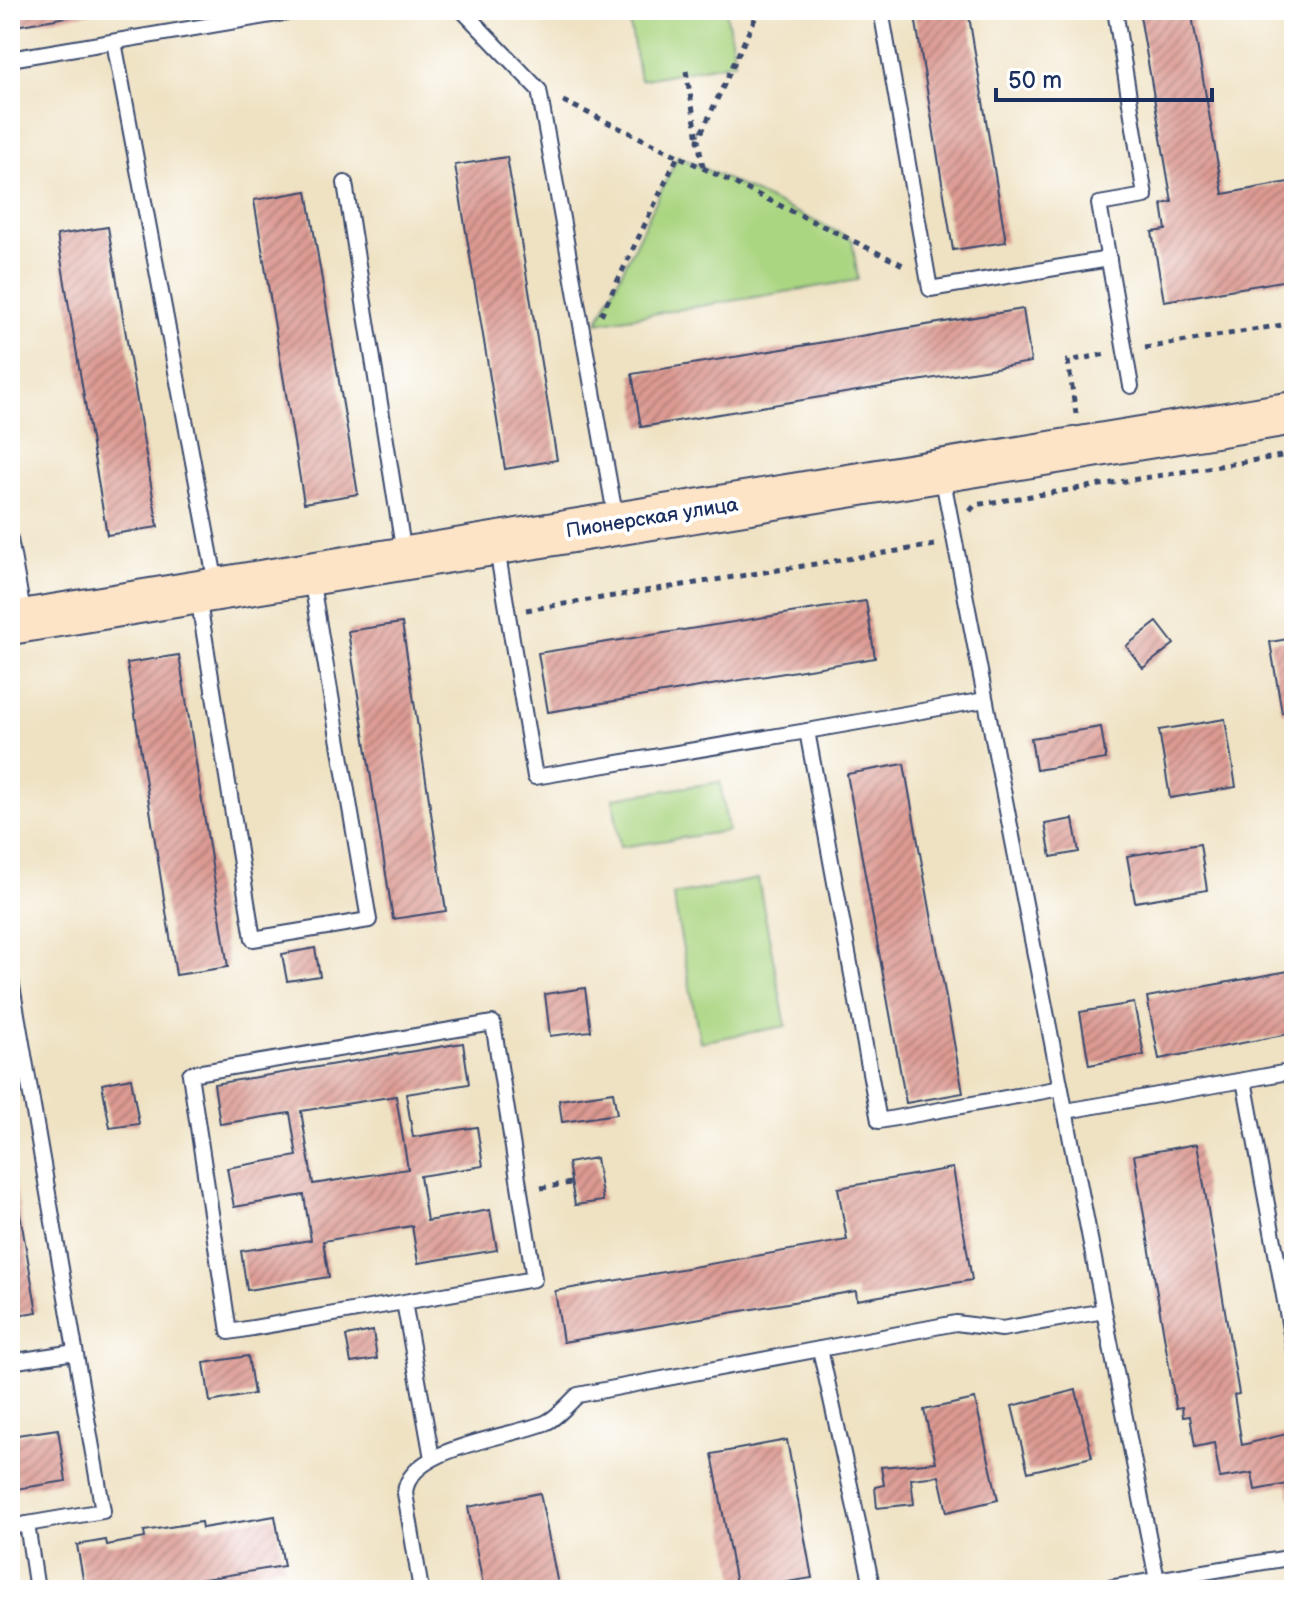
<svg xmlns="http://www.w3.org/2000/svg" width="1304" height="1600" viewBox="0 0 1304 1600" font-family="'Balsamiq Sans',sans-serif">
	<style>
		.park { fill: #aad581; stroke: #628270; stroke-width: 2 }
		.building { fill: url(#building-hatch); fill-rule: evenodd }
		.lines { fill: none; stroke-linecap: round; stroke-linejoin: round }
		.lane-casing { stroke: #3b4a6d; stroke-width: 18 }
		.secondary-casing { stroke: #3b4a6d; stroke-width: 46 }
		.path { stroke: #3b4a6d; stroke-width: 5; stroke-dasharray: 6 6; stroke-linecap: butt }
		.lane { stroke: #fff; stroke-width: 14 }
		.secondary { stroke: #fee4c6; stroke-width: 42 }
		.labels { text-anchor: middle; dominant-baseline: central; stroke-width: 8; stroke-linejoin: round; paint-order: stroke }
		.street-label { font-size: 20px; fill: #1b2f5e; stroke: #fff }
	</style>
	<defs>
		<pattern id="building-hatch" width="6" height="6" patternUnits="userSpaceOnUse" patternTransform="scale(2)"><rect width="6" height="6" fill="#dc9a92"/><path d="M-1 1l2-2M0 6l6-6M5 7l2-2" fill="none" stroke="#b27e7a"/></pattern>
	</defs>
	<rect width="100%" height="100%" fill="#fff"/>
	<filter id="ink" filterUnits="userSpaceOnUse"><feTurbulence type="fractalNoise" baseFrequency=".0125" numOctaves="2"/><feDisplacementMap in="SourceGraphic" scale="16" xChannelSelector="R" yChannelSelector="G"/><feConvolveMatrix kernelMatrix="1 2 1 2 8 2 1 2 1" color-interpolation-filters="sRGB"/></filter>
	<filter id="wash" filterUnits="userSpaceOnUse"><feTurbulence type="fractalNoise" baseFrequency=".006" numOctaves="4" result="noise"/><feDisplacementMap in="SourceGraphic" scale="32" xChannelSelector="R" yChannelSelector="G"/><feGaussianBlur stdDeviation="1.8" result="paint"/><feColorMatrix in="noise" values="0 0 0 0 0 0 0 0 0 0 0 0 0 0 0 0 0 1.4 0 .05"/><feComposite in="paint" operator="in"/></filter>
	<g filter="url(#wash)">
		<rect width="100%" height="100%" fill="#efe2c3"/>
		<g class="park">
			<polygon points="676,10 726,10 735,62 640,80 629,18"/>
			<polygon points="678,156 852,239 858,280 597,323"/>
			<polygon points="720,782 728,831 620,847 613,798"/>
			<polygon points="758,879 786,1026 700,1042 673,895"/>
		</g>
		<g id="blocks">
			<g class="building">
				<polygon points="10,10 95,10 95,12 10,27"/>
				<polygon points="914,10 968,10 1006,242 953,250"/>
				<polygon points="1139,10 1191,10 1223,194 1294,181 1294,279 1164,301 1152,232 1166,230 1162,204 1172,202"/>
				<polygon points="507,157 557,460 505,469 455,165"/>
				<polygon points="307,191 358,494 304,503 254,200"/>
				<polygon points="108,227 158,527 107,535 57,235"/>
				<polygon points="1023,309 1031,362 641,427 632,374"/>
				<polygon points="866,601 875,658 548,712 538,653"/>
				<polygon points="1157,622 1174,644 1143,668 1126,646"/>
				<polygon points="402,623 446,911 393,919 348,631"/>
				<polygon points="1294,638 1294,711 1282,713 1270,642"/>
				<polygon points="179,655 228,967 176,975 127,663"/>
				<polygon points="1225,719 1236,787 1170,798 1159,730"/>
				<polygon points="1101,727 1106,759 1036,770 1031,738"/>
				<polygon points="904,764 963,1093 906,1103 847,774"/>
				<polygon points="1073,819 1079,852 1051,857 1045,824"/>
				<polygon points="1200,844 1207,890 1135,902 1127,856"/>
				<polygon points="315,948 320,976 287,981 282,954"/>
				<polygon points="1294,970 1294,1033 1159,1059 1147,997"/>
				<polygon points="585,988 591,1031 550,1036 545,994"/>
				<polygon points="1134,1003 1144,1055 1089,1065 1080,1012"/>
				<path d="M463,1043L469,1084L406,1094L413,1137L477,1127L483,1166L420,1176L427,1221L490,1210L497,1250L418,1263L412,1226L323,1241L329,1277L247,1290L241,1251L311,1240L304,1195L234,1207L227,1168L297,1156L290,1113L220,1124L214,1084ZM396,1096L408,1169L313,1184L301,1111Z"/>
				<polygon points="131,1078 139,1124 110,1128 102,1084"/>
				<polygon points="613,1092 617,1114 562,1122 559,1100"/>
				<polygon points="1197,1144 1239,1394 1234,1395 1242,1445 1294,1432 1294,1496 1290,1497 1288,1484 1255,1490 1252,1473 1220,1478 1214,1443 1195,1447 1190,1416 1183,1417 1182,1407 1176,1408 1134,1155"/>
				<polygon points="10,1156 37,1312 10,1316"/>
				<polygon points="596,1158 603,1201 575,1205 568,1163"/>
				<polygon points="953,1168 972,1280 857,1300 856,1291 563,1342 555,1291 847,1240 838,1188"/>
				<polygon points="373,1331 377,1359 351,1363 346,1336"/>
				<polygon points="248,1356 254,1394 210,1402 204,1363"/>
				<polygon points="1076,1390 1092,1457 1028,1472 1012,1406"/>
				<polygon points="975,1399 998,1500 947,1512 939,1476 911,1479 914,1504 877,1508 875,1487 884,1485 881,1467 936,1462 924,1410"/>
				<polygon points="58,1429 66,1481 10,1490 10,1436"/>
				<polygon points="787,1440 812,1578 737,1590 712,1454"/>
				<polygon points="540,1493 559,1590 484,1590 468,1507"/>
				<polygon points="275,1516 284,1566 198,1580 199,1586 174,1590 165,1590 164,1586 85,1590 77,1545 106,1540 107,1545 145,1538 144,1531 201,1522 202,1528"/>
			</g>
		</g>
	</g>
	<g filter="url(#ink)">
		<use href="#blocks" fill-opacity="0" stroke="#3b4a6d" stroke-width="2"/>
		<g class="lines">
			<g class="lane-casing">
				<g id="lane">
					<polyline points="462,10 539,90 616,520"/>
					<polyline points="881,10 930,289 1109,259"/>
					<polyline points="1115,10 1145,196 1099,204 1131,386"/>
					<polyline points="114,42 216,584"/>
					<polyline points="10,59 301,10"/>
					<polyline points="345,183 404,554"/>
					<polyline points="10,539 24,617"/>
					<polyline points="497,549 535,777 807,731"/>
					<polyline points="198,596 253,939 369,920 311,578"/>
					<polyline points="985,700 807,731 879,1121 1061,1088"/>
					<polyline points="10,974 103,1511 27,1524"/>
					<polyline points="1244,1080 1294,1071"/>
					<polyline points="1066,1111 1244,1080 1294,1350"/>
					<polyline points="404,1302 229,1332 190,1074 493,1023 534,1279 404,1302 432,1458"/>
					<polyline points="1104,1311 1157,1580"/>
					<polyline points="10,1362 75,1352"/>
					<polyline points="10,1527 27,1524 37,1590"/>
					<path d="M421,1590L405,1493C408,1447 508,1438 545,1423C557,1418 568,1404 578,1395L820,1349"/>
					<polyline points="873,1590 820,1349 956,1323 1002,1329 1104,1311 942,475"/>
					<polyline points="1097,1590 1294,1557"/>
				</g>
			</g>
			<g class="secondary-casing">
				<polyline id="secondary" points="10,623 1294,413"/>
			</g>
			<g class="path">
				<polyline points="686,71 698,139"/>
				<polyline points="563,101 678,156"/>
				<polyline points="703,167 698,140 759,10"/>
				<polyline points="601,315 678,156 905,266"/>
				<polyline points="1145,348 1294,323"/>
				<polyline points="1076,414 1068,361 1107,354"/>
				<polyline points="970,511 975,505 1294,454"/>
				<polyline points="526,610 935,545"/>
				<polyline points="541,1188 571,1183"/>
			</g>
			<use href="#lane" class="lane"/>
			<use href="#secondary" class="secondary"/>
		</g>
	</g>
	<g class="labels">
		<g class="street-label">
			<text transform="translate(652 518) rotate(-9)">Пионерская улица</text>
		</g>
	</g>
	<rect width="1304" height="1600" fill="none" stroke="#fff" stroke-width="40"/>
	<path d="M996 88v12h216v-12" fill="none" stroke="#1b2f5e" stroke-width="4"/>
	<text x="1008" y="88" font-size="24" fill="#1b2f5e" stroke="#ffffff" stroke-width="6" paint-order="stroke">50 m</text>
</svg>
